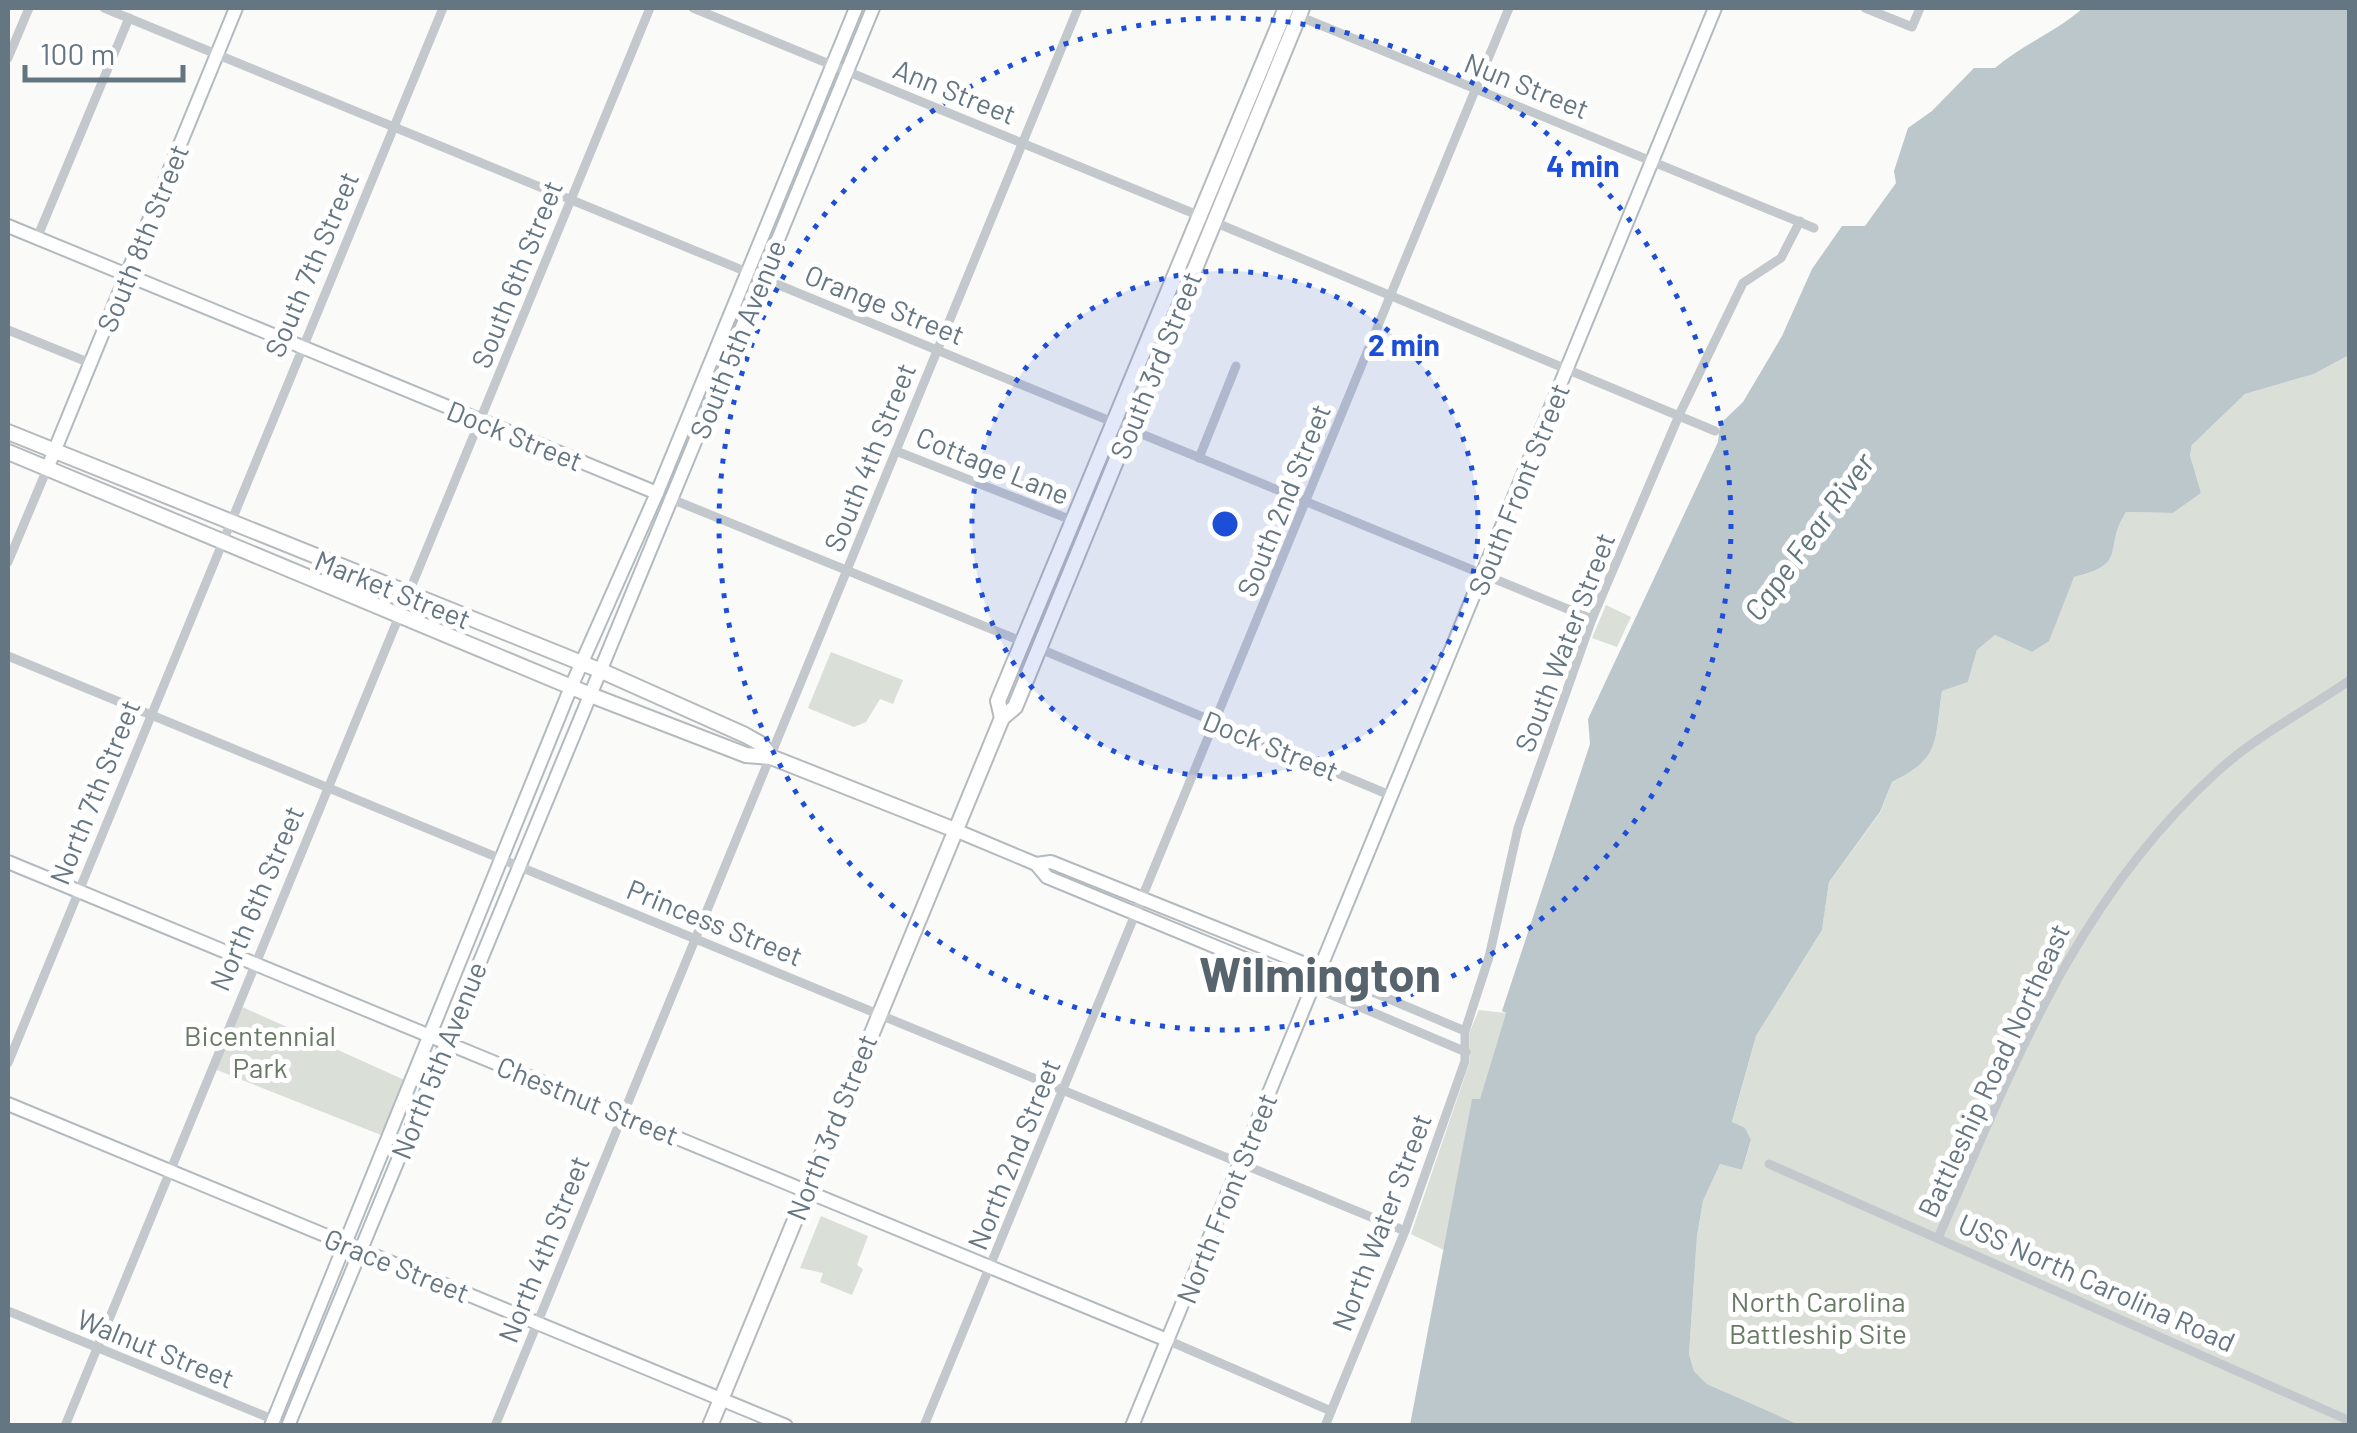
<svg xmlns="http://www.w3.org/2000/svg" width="2357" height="1433" viewBox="0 0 2357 1433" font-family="Barlow,sans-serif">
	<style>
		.green { fill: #dadfd7 }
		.water { fill: #bbc7cb }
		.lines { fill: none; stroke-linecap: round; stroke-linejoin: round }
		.secondary-casing { stroke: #b3babf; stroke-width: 16 }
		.primary-casing { stroke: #b5babe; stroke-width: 18 }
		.street { stroke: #c3c8cc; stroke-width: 9 }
		.secondary { stroke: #fff; stroke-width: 12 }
		.primary { stroke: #fff; stroke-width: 14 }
		.ring { fill: none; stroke: #1d4ed8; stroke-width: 5; stroke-dasharray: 5 10 }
		.labels { text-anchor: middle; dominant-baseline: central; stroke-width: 10; stroke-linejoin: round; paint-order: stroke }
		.street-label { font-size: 28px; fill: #657683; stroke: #fff }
		.park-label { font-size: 28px; fill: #687a64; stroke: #fff }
		.water-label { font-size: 30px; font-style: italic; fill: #60757c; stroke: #fff }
		.town-label { font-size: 48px; font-weight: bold; fill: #57646e; stroke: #fff }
		.centre { fill: #1d4ed8; stroke: #fff; stroke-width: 5 }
		.ring-label { font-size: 30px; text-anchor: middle; font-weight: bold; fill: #1d4ed8; stroke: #fff; stroke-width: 10; stroke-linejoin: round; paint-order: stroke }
	</style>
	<rect width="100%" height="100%" fill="#fafaf8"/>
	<g class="green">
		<path d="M2349,355V1425H1799L1789,1422L1707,1384L1694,1371L1689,1354L1697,1236L1703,1201L1720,1164L1742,1170L1751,1141L1732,1123L1756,1036L1822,930L1829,882L1880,813L1892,782C1942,757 1934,741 1942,691L1968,682L1977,650L1995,635L2032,652L2074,577C2129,565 2102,548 2126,512L2173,513L2201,493L2190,455L2192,445L2245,394L2314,374Z"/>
		<polygon points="1606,605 1631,617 1617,647 1592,638"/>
		<polygon points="831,652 903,680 893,704 880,699 866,722 854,727 808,708"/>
		<polygon points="238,1005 409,1082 386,1137 212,1068"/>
		<polygon points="1479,1010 1506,1013 1480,1100 1472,1100 1444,1250 1411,1234 1470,1061 1470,1031"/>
		<polygon points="821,1216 868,1236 857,1265 863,1269 852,1295 820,1282 823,1273 800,1268"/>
	</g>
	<path class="water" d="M2083,8H2349V355L2314,374L2245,394L2192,445L2190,455L2201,493L2173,513L2126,512C2102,549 2130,564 2074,577L2049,641L2032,652L1995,635L1977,650L1968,682L1942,691C1934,742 1942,757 1892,782L1880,812L1829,882L1822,930L1756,1036L1732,1122L1745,1128L1751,1140L1742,1170L1720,1164L1703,1201L1697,1236L1689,1354L1694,1371L1707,1384L1799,1425H1410L1472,1099H1480L1506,1013L1502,1011L1590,744L1588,719L1718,442L1720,424L1743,402L1782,336L1812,269L1842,226H1865L1896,183L1894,171L1908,128L1932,111L1974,68H1995C2023,44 2056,32 2083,8Z"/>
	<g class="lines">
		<g class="secondary-casing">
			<g id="secondary">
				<polyline points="8,226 657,493"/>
				<polyline points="47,469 236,8"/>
				<polyline points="955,830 1036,864 1047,877 1313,987"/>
				<polyline points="8,862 1167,1340"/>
				<polyline points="1036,864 1051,862 1320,970"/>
				<polyline points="8,1104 786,1426"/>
				<polyline points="271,1426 571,687 657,493 856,8"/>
				<path d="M288,1426C485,953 679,481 873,8"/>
				<polyline points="1132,1426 1715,8"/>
			</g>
		</g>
		<g class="primary-casing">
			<g id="primary">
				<polyline points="8,432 604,672 745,735 761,744 771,757"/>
				<polyline points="8,452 593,696 746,755 771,757 955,830"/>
				<polyline points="1002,718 998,701 1286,8"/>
				<polyline points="710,1426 1002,718 1015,707 1302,8"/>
			</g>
		</g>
		<g class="street">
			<polyline points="104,8 1592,619"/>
			<polyline points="693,8 1200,216"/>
			<polyline points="1279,8 1814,228"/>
			<polyline points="1865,8 1912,27 1920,8"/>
			<polyline points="8,58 29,8"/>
			<polyline points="1214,222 1715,431"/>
			<polyline points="37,238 129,18"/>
			<polyline points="8,330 90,363"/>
			<polyline points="896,451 1074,521"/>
			<polyline points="1199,458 1236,366"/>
			<polyline points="669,498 1023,642"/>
			<polyline points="8,562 47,469"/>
			<polyline points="1038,648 1392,796"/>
			<polyline points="8,656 1405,1231"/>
			<polyline points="1320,970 1465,1031"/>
			<polyline points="1313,987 1466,1052"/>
			<polyline points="8,1063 443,8"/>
			<polyline points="1769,1164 2350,1421"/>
			<path d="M1938,1238C2014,1065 2075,900 2218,771C2256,736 2307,710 2350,680"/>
			<polyline points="8,1311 277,1421"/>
			<polyline points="1167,1340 1331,1411"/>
			<polyline points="65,1426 650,8"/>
			<polyline points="495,1426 1078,8"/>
			<polyline points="924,1426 1509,8"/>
			<polyline points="1325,1426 1405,1231 1465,1061 1465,1031 1489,957 1518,828 1592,619 1680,413 1743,283 1781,258 1800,221"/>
		</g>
		<use href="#secondary" class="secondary"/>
		<use href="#primary" class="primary"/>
	</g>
	<circle cx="1225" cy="524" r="253" fill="#1d4ed8" fill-opacity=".12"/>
	<g class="ring">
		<circle cx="1225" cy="524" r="253"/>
		<circle cx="1225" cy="524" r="506"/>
	</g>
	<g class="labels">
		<g class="street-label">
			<text transform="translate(1527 85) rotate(22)">Nun Street</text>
			<text transform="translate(955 91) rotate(22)">Ann Street</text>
			<text transform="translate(142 238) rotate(-68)">South 8th Street</text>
			<text transform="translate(311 264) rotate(-67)">South 7th Street</text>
			<text transform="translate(516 274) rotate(-68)">South 6th Street</text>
			<text transform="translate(885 304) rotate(22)">Orange Street</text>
			<text transform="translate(737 339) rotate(-68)">South 5th Avenue</text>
			<text transform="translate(1155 365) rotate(-68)">South 3rd Street</text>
			<text transform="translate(515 435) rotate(22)">Dock Street</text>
			<text transform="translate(869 457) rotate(-68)">South 4th Street</text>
			<text transform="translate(993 465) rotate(22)">Cottage Lane</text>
			<text transform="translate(1518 489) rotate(-68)">South Front Street</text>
			<text transform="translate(1283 500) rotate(-68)">South 2nd Street</text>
			<text transform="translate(393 589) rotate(22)">Market Street</text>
			<text transform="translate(1564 642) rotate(-69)">South Water Street</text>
			<text transform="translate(1271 745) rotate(22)">Dock Street</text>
			<text transform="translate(94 792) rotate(-68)">North 7th Street</text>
			<text transform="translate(256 898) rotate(-67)">North 6th Street</text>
			<text transform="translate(715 922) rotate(22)">Princess Street</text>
			<text transform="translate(438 1060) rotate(-68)">North 5th Avenue</text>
			<text transform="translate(1993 1070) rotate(-65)">Battleship Road Northeast</text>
			<text transform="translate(588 1100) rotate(22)">Chestnut Street</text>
			<text transform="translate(831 1127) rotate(-68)">North 3rd Street</text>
			<text transform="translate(1013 1154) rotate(-68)">North 2nd Street</text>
			<text transform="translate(1226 1198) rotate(-68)">North Front Street</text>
			<text transform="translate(1381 1222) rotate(-69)">North Water Street</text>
			<text transform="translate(543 1249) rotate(-68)">North 4th Street</text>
			<text transform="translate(397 1265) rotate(22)">Grace Street</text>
			<text transform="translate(2097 1282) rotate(24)">USS North Carolina Road</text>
			<text transform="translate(156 1348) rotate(22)">Walnut Street</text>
		</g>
		<g class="park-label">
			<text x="260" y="1035">Bicentennial<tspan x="260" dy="32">Park</tspan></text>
			<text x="1818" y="1301">North Carolina<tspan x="1818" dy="32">Battleship Site</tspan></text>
		</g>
		<g class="water-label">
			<text transform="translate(1808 536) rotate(-54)">Cape Fear River</text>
		</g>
		<g class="town-label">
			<text x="1320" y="973">Wilmington</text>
		</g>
	</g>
	<circle cx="1225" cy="524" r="15" class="centre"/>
	<g class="ring-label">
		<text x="1583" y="177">4 min</text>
		<text x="1404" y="356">2 min</text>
	</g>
	<rect width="2357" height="1433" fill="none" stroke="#657683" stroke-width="20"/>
	<path d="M25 65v15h158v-15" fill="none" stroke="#657683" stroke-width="5"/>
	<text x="40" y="65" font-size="30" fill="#657683" stroke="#ffffff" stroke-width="8" paint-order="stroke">100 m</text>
</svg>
